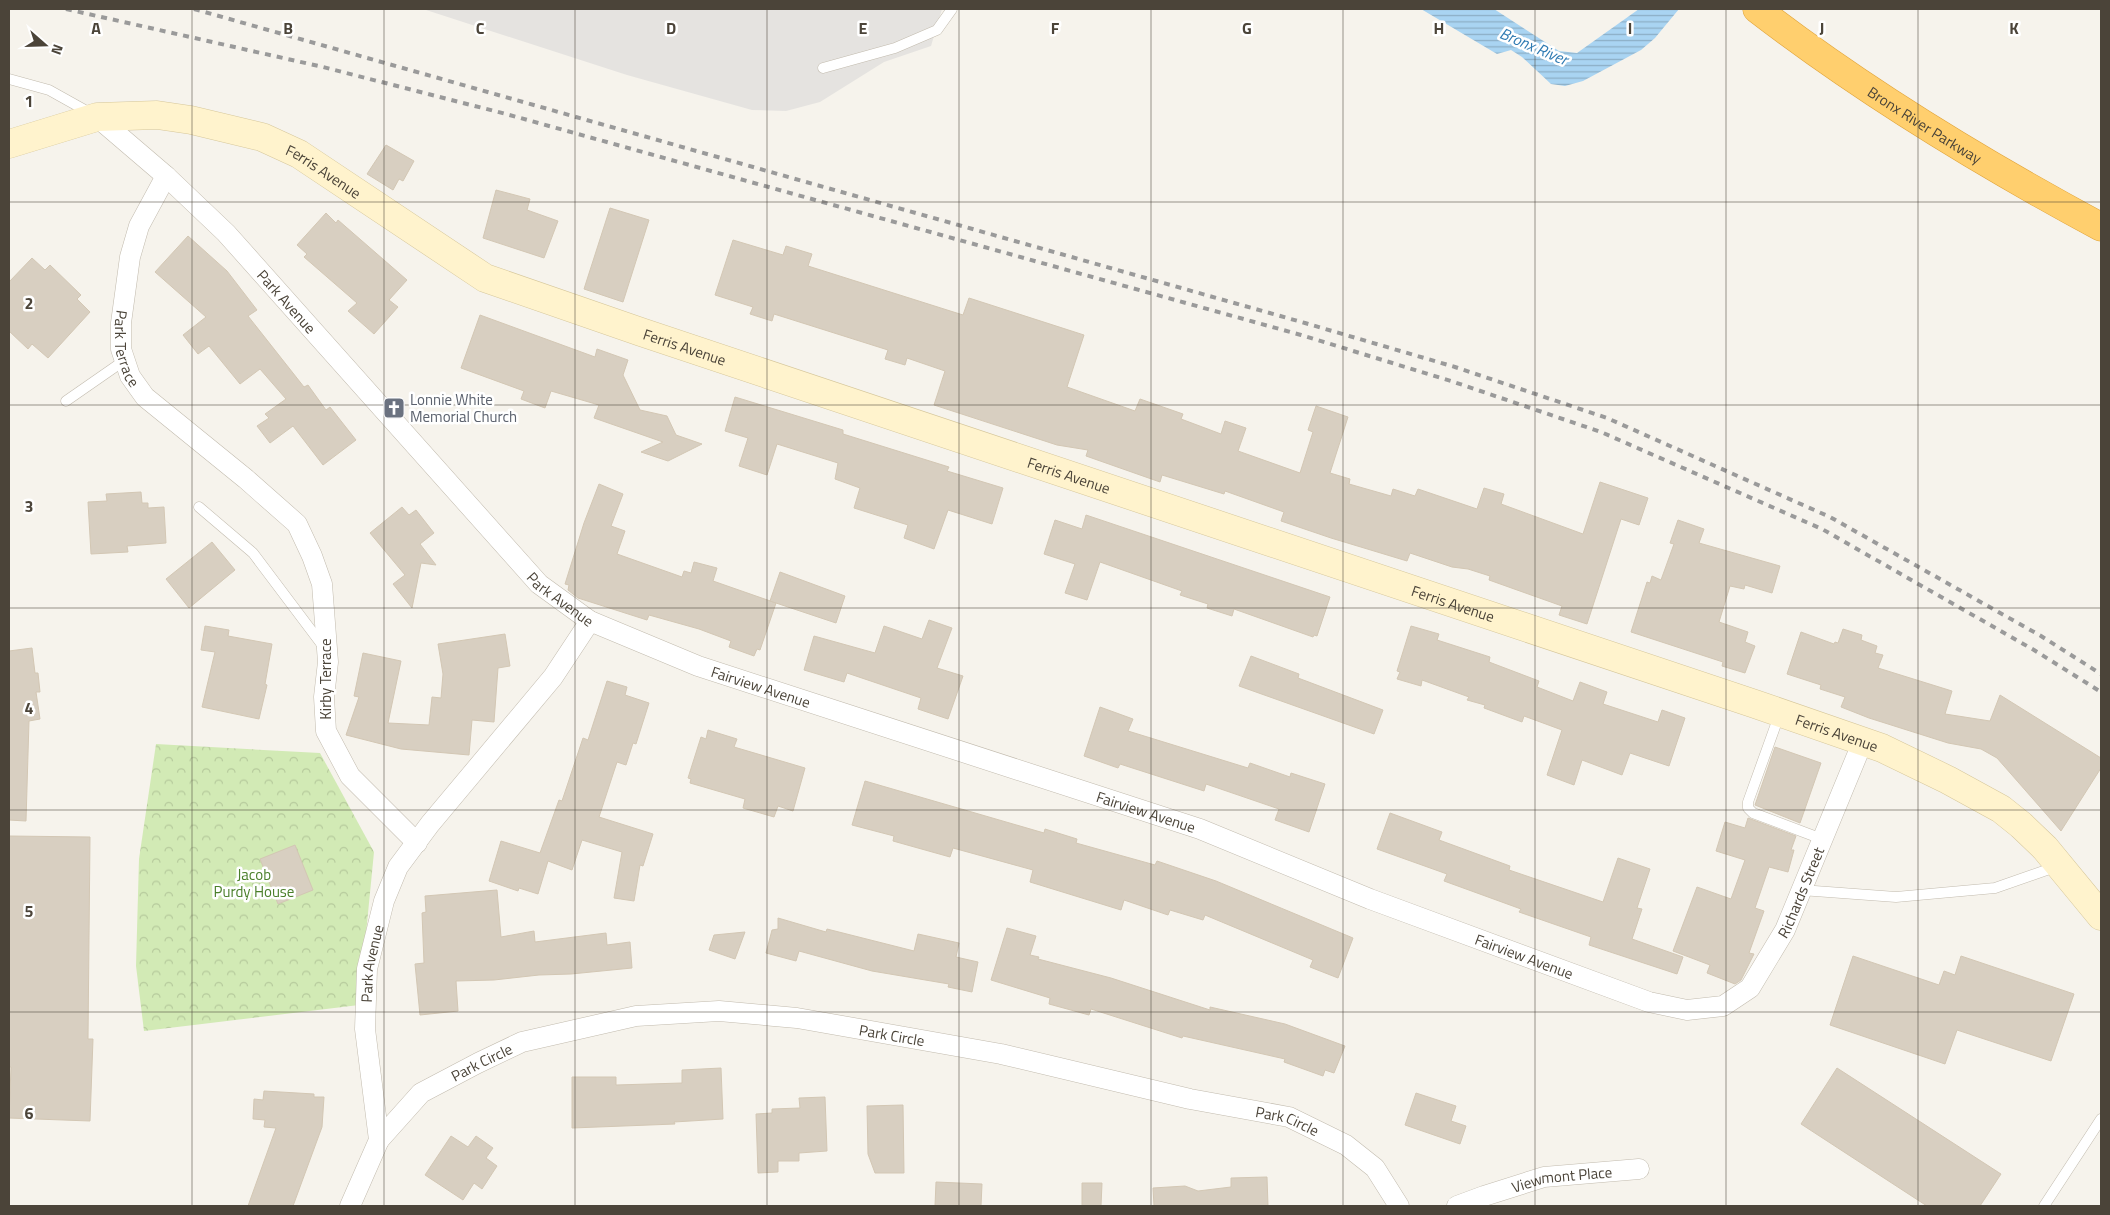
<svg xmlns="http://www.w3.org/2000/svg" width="2110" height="1215" viewBox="0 0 2110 1215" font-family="'Titillium Web',sans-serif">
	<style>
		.park { fill: url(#park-crowns) }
		.parking { fill: #e5e3e0 }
		.water { fill: url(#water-rules) }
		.building { fill: #d8cfc1; stroke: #d3c7b4 }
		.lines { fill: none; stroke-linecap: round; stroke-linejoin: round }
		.lane-casing { stroke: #c2bbae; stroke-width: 11 }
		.street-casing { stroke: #c2bbae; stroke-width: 21 }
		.secondary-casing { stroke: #d6c79b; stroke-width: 29 }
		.highway-casing { stroke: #e0a43c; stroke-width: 29 }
		.lane { stroke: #fff; stroke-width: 10 }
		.street { stroke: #fff; stroke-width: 20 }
		.secondary { stroke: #fff3cd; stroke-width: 28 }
		.highway { stroke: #ffcf6e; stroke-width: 28 }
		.rail { stroke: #9a9a9a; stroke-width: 4; stroke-dasharray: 6 6; stroke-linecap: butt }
		.grid { fill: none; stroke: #4b4439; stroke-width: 1; stroke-opacity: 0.55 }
		.labels { text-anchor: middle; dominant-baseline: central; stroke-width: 5; stroke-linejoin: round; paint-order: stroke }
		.street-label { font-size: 15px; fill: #4b4439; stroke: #fff }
		.worship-label { font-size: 15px; fill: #5b616d; stroke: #fff; text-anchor: start }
		.park-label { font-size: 15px; fill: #4a7f2a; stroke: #fff }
		.water-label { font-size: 16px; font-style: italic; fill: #2e7ab2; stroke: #fff }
		.grid-label { font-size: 16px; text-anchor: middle; font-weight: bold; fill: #4b4439; stroke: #fff; stroke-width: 5; stroke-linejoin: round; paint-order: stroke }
	</style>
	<defs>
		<pattern id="park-crowns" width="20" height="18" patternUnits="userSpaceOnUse" patternTransform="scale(1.25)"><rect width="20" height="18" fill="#d2eab5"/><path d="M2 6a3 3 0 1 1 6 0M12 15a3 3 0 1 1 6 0" fill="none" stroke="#b6ca9c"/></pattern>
		<pattern id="water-rules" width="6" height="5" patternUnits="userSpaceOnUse" patternTransform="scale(1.25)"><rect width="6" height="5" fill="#a9d4f2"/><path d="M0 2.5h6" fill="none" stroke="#8caec5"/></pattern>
	</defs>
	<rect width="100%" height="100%" fill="#f6f3ec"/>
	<polygon class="park" points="156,744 320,753 374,852 359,1005 144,1031 136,966 139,859"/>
	<polygon class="parking" points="423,9 942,9 931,46 884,62 820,102 786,111 752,110 627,75"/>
	<polygon class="water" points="1421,9 1494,9 1559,51 1577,53 1639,9 1679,9 1655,38 1641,50 1583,81 1565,86 1551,84 1522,57 1511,50 1497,54"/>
	<g class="building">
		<polygon points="386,145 414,161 403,181 399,179 393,190 367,174"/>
		<polygon points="496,190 530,199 527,210 558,221 544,258 483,238"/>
		<polygon points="610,208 649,220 623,302 584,289"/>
		<polygon points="326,213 336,223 338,220 407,280 389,300 398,307 374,334 348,311 357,303 304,257 307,254 297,245"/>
		<polygon points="188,236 227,271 257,310 248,316 304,387 308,385 326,410 330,407 356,440 323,465 293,426 270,443 257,426 269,418 265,414 286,399 260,369 240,384 209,346 198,354 183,335 206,317 155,272"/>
		<polygon points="733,240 783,255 786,246 812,254 808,266 963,315 969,298 1084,335 1067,387 1135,411 1140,399 1183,414 1181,419 1221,434 1225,421 1246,428 1238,451 1300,473 1313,432 1308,430 1316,406 1348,417 1330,473 1350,479 1349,484 1391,496 1393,489 1415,496 1418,489 1477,509 1484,488 1504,494 1501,504 1583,534 1600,482 1648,498 1639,525 1621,519 1587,624 1559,615 1562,606 1489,580 1490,576 1468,569 1452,567 1410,553 1407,561 1331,538 1281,521 1284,512 1225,491 1224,494 1162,475 1160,482 1086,456 1088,450 1057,445 934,405 945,371 907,358 905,365 885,359 888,350 774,314 772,321 750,314 753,307 715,295"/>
		<polygon points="32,258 45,270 50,265 81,295 77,299 90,312 48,358 32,344 28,349 9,331 9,282"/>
		<polygon points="480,315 595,357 597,349 628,360 623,375 640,410 667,416 676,435 702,444 668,461 641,452 663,442 594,418 599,405 551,391 545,408 521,399 524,391 461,368"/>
		<polygon points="735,397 843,430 843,434 949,467 947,471 1003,488 992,524 948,510 934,549 904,538 908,525 854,508 860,488 835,479 838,463 777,444 767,475 739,466 748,438 725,431"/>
		<polygon points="599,484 623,494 611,526 625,531 617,554 682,577 684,571 691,573 694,562 717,568 713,581 776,603 760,650 757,649 754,656 729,647 731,641 699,629 649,615 647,620 578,598 568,590 569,585 565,584 584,523"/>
		<polygon points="141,492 142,503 148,503 148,508 164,507 166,543 127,546 128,552 91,554 88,502 107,501 106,494"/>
		<polygon points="402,507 409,515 416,510 434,533 420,544 436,565 421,563 412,608 393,584 405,575 370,533"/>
		<polygon points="1086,515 1330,597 1317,636 1314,635 1313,637 1234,609 1232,616 1207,608 1208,604 1180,595 1182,591 1100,562 1087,600 1065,593 1075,564 1044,554 1055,520 1082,529"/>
		<polygon points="1678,520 1704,529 1699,543 1780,566 1772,593 1745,585 1744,589 1730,586 1719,622 1748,632 1745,642 1755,646 1745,673 1722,666 1723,662 1631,632 1647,582 1650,583 1652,576 1661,580 1674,544 1670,543"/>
		<polygon points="212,542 235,570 189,608 166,579"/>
		<polygon points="780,572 845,596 836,623 770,601"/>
		<polygon points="929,620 952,628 937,668 963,676 948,719 918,709 921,698 847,673 844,682 804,670 814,636 875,653 884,626 922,639"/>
		<polygon points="205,626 229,630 228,636 272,644 265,684 267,685 259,719 202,707 215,652 201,650"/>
		<polygon points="1411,626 1439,634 1437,640 1490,657 1489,662 1539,681 1537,687 1573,701 1580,682 1607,692 1603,704 1658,722 1662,710 1685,718 1669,766 1630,753 1622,775 1582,760 1574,785 1547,775 1562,730 1524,716 1522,722 1484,708 1485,705 1467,700 1469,697 1422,680 1421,686 1397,679 1400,672 1397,671"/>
		<polygon points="1843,629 1862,635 1861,640 1877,646 1875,653 1883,655 1878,668 1952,691 1945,714 1990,721 2000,695 2101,758 2101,768 2061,831 1997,758 1981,749 1948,743 1869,718 1841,707 1845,697 1820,689 1821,685 1787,674 1801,632 1834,644 1835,642 1838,643"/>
		<polygon points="505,634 510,666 498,668 494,722 472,720 469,755 401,749 346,735 359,697 354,696 363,653 401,661 388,723 429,725 432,697 441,698 443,674 438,644"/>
		<polygon points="32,648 35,673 38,673 40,692 36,692 40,719 29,721 26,821 9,820 9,651"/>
		<polygon points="1251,656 1299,674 1298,678 1383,710 1374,734 1239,686"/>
		<polygon points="607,681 627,687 625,695 649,703 636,744 633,743 626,765 617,762 599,817 653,834 643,866 640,865 634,901 614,898 622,852 582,840 572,870 548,861 538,894 519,888 518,891 489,881 501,841 540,853 559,800 562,801 583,738 588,740"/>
		<polygon points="1100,707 1133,719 1128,731 1248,768 1250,763 1290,777 1291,773 1325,784 1309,832 1275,820 1279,809 1206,784 1204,791 1120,764 1118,768 1084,756"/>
		<polygon points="708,730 737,739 734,747 805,768 793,811 778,806 774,817 743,808 745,799 690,783 691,779 688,778 701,737 706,739"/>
		<polygon points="1775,747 1821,763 1800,823 1755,805"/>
		<polygon points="865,781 1044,833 1045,829 1077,839 1076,843 1155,865 1157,861 1216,881 1353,938 1338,978 1310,967 1313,960 1205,915 1203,920 1170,910 1168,915 1124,900 1121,910 1030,882 1033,870 953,848 950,857 893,841 894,836 852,825"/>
		<polygon points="1390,813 1442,832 1439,840 1510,866 1509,870 1603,902 1618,858 1650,869 1637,908 1642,909 1632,939 1683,957 1677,974 1589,945 1591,937 1519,912 1521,909 1444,881 1447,874 1377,849"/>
		<polygon points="1748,818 1796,836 1791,850 1794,850 1788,872 1769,867 1755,908 1764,911 1749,953 1754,954 1741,980 1735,984 1707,973 1710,965 1673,951 1697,887 1731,899 1745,860 1716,851 1725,822 1745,828"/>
		<polygon points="9,836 90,837 88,1039 93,1039 90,1121 9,1118 11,1067 9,1067"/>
		<polygon points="295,845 313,890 278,904 260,859"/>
		<polygon points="497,890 501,937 534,931 535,942 606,933 607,945 630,942 632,968 571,974 539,975 494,980 456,981 458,1011 420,1015 415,964 424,963 422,913 426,912 425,896"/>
		<polygon points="778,918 826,932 827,929 914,951 918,934 959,943 956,957 978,962 972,992 948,987 949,984 872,971 799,951 796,961 766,953 772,930 778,929"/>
		<polygon points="1007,928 1036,936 1030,955 1039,957 1038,959 1111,978 1210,1010 1210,1007 1285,1024 1345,1046 1334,1073 1325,1070 1323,1076 1284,1062 1285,1059 1183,1036 1182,1038 1091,1009 1089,1015 1049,1004 1050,998 991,980"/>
		<polygon points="745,932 735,959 709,950 714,935"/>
		<polygon points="1853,956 1939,985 1944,971 1955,975 1961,956 2074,994 2051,1061 1957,1030 1945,1064 1830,1025"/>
		<polygon points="721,1068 723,1119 674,1122 675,1124 572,1128 572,1077 616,1077 616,1085 682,1083 682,1070"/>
		<polygon points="1837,1068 2001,1174 1980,1206 1927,1206 1801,1124"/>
		<polygon points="264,1091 314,1094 314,1097 324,1097 322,1127 293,1206 248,1206 276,1128 264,1127 265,1120 253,1119 254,1099 263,1100"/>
		<polygon points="1416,1093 1456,1106 1451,1121 1466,1126 1460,1144 1405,1125"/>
		<polygon points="825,1097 827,1151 799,1153 799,1161 778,1161 778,1172 758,1173 756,1114 772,1113 772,1109 800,1108 799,1098"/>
		<polygon points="903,1105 904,1173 875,1173 868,1154 867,1106"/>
		<polygon points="451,1136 468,1147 476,1136 493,1148 486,1158 497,1166 482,1189 474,1183 463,1200 425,1175"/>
		<polygon points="1267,1177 1268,1206 1154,1206 1153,1188 1185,1186 1198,1191 1231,1187 1231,1178"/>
		<polygon points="936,1182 982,1184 981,1206 935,1206"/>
		<polygon points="1082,1183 1102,1183 1101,1206 1082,1206"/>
	</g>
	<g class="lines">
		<g class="lane-casing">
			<g id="lane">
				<polyline points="823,68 895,48 937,30 952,9"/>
				<polyline points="9,79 49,90 92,114"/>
				<polyline points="66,401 125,360"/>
				<polyline points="199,507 253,553 323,646"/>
				<polyline points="1780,713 1748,802 1748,808 1753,813 1822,839"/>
				<polyline points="1801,890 1896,897 1995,888 2058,866"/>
				<polyline points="2044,1206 2101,1119"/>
			</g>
		</g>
		<g class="street-casing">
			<g id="street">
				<path id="s1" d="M97,117L166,176L226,233L539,584L590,621L698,666L1200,829L1370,899L1649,1002L1687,1010L1723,1006L1750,988L1785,930L1863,741"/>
				<path id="s2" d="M166,176L139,226L130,257L121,323V349L130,376L145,397L246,479L297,524L312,556L322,584L328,662L324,697L326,731L350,776L417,843"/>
				<path id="s3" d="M379,1140L421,1093L478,1063L522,1042L636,1016L719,1011L797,1018L1001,1054L1190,1099L1289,1117L1346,1145L1375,1168L1399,1206"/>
				<path id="s4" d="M350,1206L379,1140L365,1029L367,969L384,901L398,867L430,824L553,677L590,621"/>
				<path id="s5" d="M1457,1206L1484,1196L1544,1177L1639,1169"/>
			</g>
		</g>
		<g class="secondary-casing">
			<g id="secondary">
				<path id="s6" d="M9,144L97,117L157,115L191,120L262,137L299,154L485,278L641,332L1755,704L1882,748L1948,780L2001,809L2021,825L2045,848L2101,916"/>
			</g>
		</g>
		<g class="highway-casing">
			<g id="highway">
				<path id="s7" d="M1757,9C1866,93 1980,162 2101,227"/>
			</g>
		</g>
		<use href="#lane" class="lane"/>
		<use href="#street" class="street"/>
		<use href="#secondary" class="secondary"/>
		<use href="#highway" class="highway"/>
		<g class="rail">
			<polyline points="66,9 323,67 506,114 1301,335 1451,381 1601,432 1822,529 2034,650 2101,692"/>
			<polyline points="194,9 1305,323 1455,367 1607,418 1830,517 2041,636 2101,674"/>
		</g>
	</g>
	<path class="grid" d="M192,9V1206M384,9V1206M575,9V1206M767,9V1206M959,9V1206M1151,9V1206M1343,9V1206M1535,9V1206M1726,9V1206M1918,9V1206M9,202H2101M9,405H2101M9,608H2101M9,810H2101M9,1012H2101"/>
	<defs>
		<g id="church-square" transform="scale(1.125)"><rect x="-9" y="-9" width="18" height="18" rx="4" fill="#6b7280" stroke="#fff"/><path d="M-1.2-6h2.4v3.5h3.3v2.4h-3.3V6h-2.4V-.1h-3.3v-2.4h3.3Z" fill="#fff"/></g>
	</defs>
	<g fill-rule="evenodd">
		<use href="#church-square" x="394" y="408"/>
	</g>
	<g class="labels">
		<g class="street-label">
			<text stroke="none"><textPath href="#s7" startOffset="204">Bronx River Parkway</textPath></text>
			<text stroke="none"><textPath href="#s6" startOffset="330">Ferris Avenue</textPath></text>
			<text stroke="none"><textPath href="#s1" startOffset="265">Park Avenue</textPath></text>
			<text stroke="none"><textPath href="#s2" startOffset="182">Park Terrace</textPath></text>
			<text stroke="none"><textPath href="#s6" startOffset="735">Ferris Avenue</textPath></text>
			<text stroke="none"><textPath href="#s6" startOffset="1140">Ferris Avenue</textPath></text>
			<text stroke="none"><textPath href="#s1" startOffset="670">Park Avenue</textPath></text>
			<text stroke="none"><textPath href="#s6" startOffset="1545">Ferris Avenue</textPath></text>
			<text transform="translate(325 679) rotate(-90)">Kirby Terrace</text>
			<text stroke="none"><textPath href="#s1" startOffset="890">Fairview Avenue</textPath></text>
			<text stroke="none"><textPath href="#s6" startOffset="1950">Ferris Avenue</textPath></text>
			<text stroke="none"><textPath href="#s1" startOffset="1295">Fairview Avenue</textPath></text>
			<text stroke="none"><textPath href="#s1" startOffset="2049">Richards Street</textPath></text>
			<text stroke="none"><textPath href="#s1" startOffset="1700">Fairview Avenue</textPath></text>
			<text stroke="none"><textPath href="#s4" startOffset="250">Park Avenue</textPath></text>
			<text stroke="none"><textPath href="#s3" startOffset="551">Park Circle</textPath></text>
			<text stroke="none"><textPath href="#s3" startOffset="131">Park Circle</textPath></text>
			<text stroke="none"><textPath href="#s3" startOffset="956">Park Circle</textPath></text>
			<text stroke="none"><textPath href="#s5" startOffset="109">Viewmont Place</textPath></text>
		</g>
		<g class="worship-label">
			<text x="410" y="399">Lonnie White<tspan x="410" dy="17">Memorial Church</tspan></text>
		</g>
		<g class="park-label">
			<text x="254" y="874">Jacob<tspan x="254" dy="17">Purdy House</tspan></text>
		</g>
		<g class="water-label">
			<text transform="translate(1534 46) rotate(23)">Bronx River</text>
		</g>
	</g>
	<g class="grid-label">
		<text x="96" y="34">A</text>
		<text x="288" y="34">B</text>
		<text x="480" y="34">C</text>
		<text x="671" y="34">D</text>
		<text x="863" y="34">E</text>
		<text x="1055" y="34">F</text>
		<text x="1247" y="34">G</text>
		<text x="1439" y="34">H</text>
		<text x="1630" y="34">I</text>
		<text x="1822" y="34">J</text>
		<text x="2014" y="34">K</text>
		<text x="29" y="107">1</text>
		<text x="29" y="309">2</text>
		<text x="29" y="512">3</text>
		<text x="29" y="714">4</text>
		<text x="29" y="917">5</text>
		<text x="29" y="1119">6</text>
	</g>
	<rect width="2110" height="1215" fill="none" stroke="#4b4439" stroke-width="20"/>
	<g transform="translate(45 45) rotate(110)" stroke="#ffffff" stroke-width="4" paint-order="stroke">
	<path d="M0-4L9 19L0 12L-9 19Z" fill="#4b4439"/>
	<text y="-8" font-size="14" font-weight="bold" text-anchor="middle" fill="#4b4439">N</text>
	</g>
</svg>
